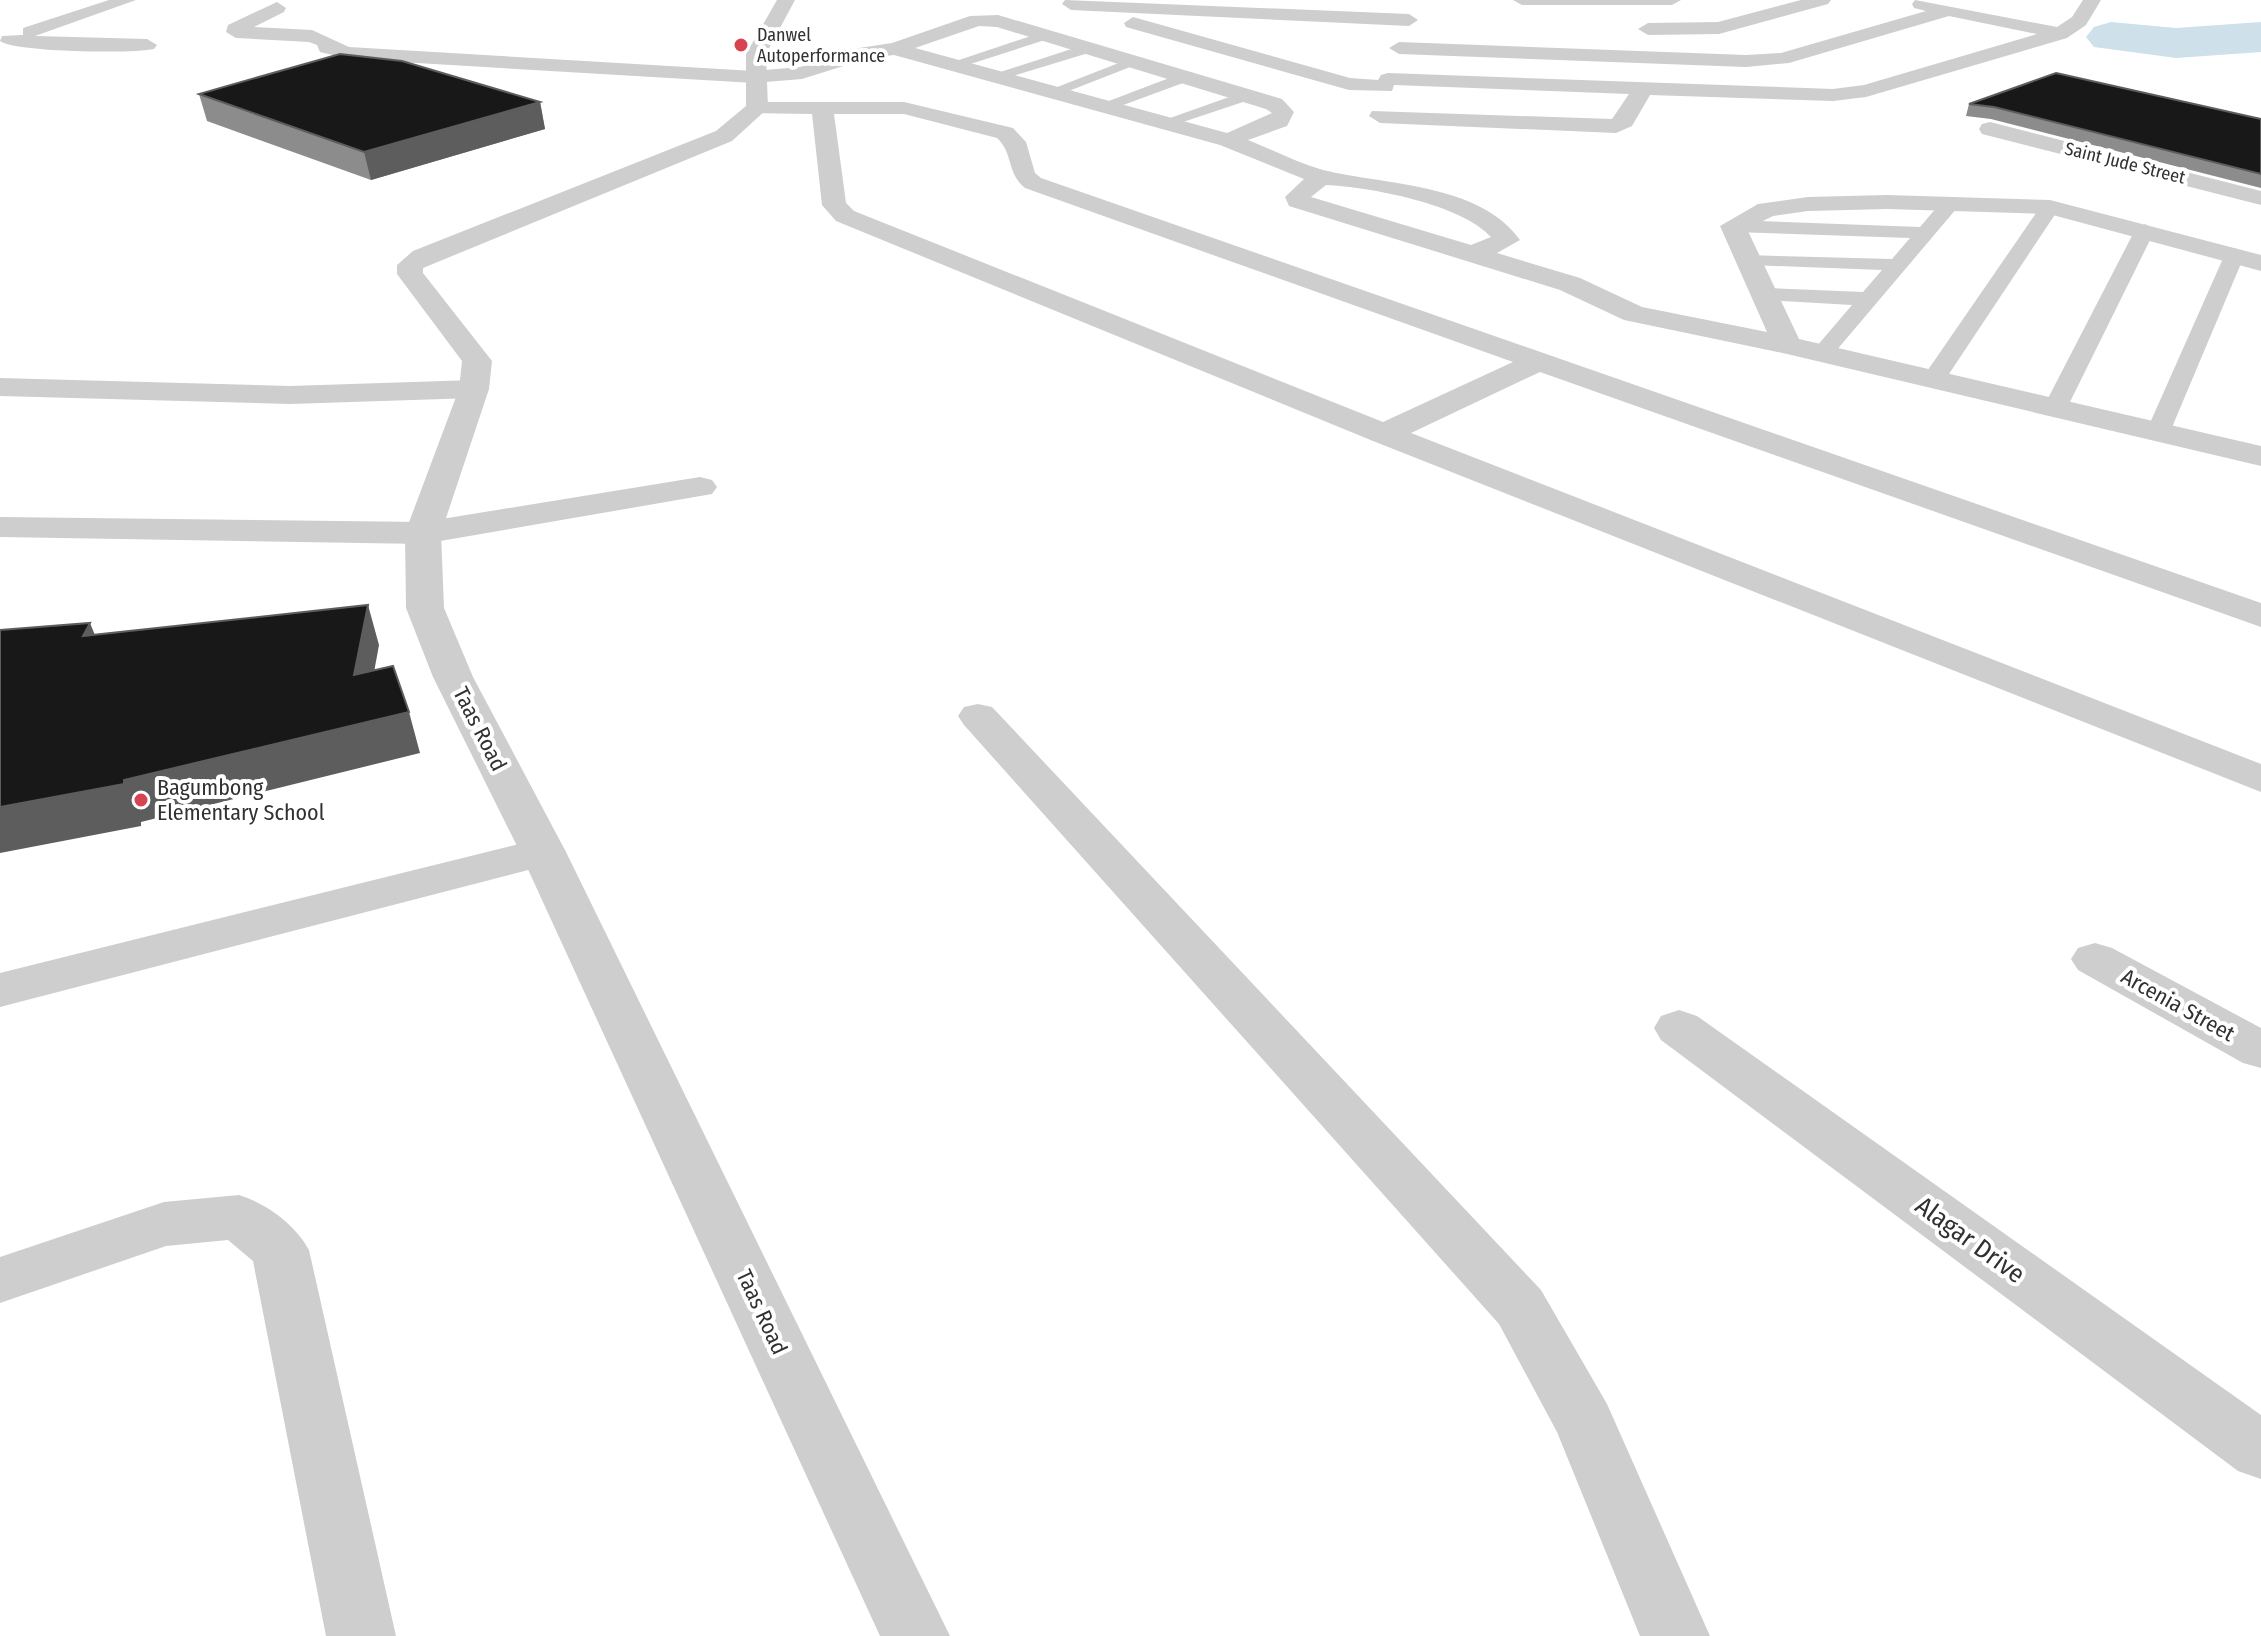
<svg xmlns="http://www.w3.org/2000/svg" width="2261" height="1636" viewBox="0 0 2261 1636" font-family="'Fira Sans Condensed',sans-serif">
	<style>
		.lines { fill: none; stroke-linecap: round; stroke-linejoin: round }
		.river { fill: #cee0ea; fill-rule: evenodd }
		.service { fill: #cecece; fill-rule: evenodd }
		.minor { fill: #cecece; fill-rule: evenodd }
		.tertiary { fill: #cecece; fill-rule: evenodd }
		.wall { fill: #8c8c8c }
		.shaded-wall { fill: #5d5d5d }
		.building { fill: #181818; stroke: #5d5d5d; stroke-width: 2 }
		.poi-dot { fill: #d74350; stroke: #fff; stroke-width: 3 }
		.labels { text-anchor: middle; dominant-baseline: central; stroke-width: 8; stroke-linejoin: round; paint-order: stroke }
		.far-poi-label { font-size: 18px; fill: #313131; stroke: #fff; text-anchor: start }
		.far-street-label { font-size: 18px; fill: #313131; stroke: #fff }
		.street-label { font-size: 22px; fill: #313131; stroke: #fff }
		.poi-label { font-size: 22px; fill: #313131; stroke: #fff; text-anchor: start }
		.near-street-label { font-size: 26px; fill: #313131; stroke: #fff }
	</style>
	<rect width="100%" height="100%" fill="#fff"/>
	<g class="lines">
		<polygon class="river" points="2111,22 2176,28 2261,22 2261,52 2176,58 2094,47 2086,37 2094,27"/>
		<g class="service">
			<polygon points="1046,31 1053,35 1051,38 958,68 944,65"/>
			<polygon points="1090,43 1098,48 1095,51 993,82 985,77"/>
			<polygon points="1129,59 1143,62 1056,96 1042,93"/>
			<polygon points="1185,72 1193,77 1191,80 1107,111 1101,112 1093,107"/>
			<polygon points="1246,91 1252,93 1252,99 1165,128 1156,123"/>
			<polygon points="1950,198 1957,200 1957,208 1830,358 1822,360 1811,353 1852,305 1766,300 1755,294 1766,288 1863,292 1882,270 1750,265 1743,263 1740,259 1743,255 1892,259 1910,238 1733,232 1723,226 1733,220 1920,227 1943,200"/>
			<polygon points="2050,201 2060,207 1945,380 1941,385 1925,385 1921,380 2043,203"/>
			<polygon points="2145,224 2155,230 2067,408 2063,413 2047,413 2043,408 2135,230"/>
			<polygon points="2235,248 2245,254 2170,432 2158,439 2149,437 2146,432 2225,254"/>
		</g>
		<g class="minor">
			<path d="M109,0H136L35,36L147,39L157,45L154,49C134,54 13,52 0,41L2,36L23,35V28Z"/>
			<polygon points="1065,0 1409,14 1418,20 1409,26 1071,10 1062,4"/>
			<polygon points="1513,0 1681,0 1672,5 1522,5"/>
			<polygon points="1801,0 1831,0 1828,4 1719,34 1648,35 1638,29 1648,23 1718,22"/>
			<polygon points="1915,0 2057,27 2072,17 2083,0 2101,0 2086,25 2067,38 1866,97 1833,101 1650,95 1632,126 1616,133 1380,123 1369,116 1372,111 1612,119 1629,94 1394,85 1392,91 1349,90 1126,27 1124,23 1133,17 1350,78 1378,80 1381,75 1388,73 1833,89 1864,85 2037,34 1949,16 1789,63 1746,67 1399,54 1389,48 1399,42 1746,55 1781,53 1926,11 1914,8 1912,4"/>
			<path d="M277,2L286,8L284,12L254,27L312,30L349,47L754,71L800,67L859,48L892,43L970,16L998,15L1282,99L1294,112L1287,126L1248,140C1273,150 1298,163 1323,170C1384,185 1480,183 1520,240L1497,253L1580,278L1642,307L1767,332L1720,226L1758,204L1808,197L1887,195L2050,200L2261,255V271L2049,214L1887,209L1808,211L1773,216L1747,229L1799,339L2261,446V466L1787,354L1624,320L1560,290L1289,206L1285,197L1304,179L1220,145L894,55L869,58L802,79L754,83L349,59L320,52L317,45L309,42L236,38L226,32L228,25ZM979,26L997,27L1266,109L1272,113L1227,133L915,48ZM1326,185C1370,187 1461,204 1491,237L1471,245L1311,197Z"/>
			<path d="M757,102H904L1013,128L1026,142L1035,173L1041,178L2261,603V627L1540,372L1411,433L2261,764V792L1373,441L836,221L822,205L812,114L749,113L746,108L749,103ZM834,114H904L997,138C1013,152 1007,174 1025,188L1513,362L1383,422L854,211L846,203Z"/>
			<polygon points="1990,122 2261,191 2261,205 1982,134 1979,129 1982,124"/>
			<polygon points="0,378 290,386 474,380 485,383 489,389 485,395 474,398 290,404 0,396"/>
			<polygon points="700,477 712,480 717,487 712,494 423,544 0,537 0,517 423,522"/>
			<polygon points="978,704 992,707 1541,1290 1607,1404 1710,1636 1640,1636 1557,1432 1499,1324 964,725 958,716 964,707"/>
			<polygon points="543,838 559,842 566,852 559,862 0,1007 0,973"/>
			<polygon points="2095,943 2112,948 2261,1028 2261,1068 2243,1063 2078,970 2071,959 2078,948"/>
			<polygon points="1679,1010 1697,1016 2261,1415 2261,1479 2238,1471 1661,1040 1654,1028 1661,1016"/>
			<path d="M239,1195C267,1204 295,1224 309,1250L396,1636H326L253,1261L228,1240L166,1246L0,1303V1257L164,1202Z"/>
		</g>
		<polygon class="tertiary" points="777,0 795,0 766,54 768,108 732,141 423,268 423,273 492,361 489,389 441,533 444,608 473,677 566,852 950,1636 880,1636 520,852 433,677 406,608 405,533 459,389 462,361 397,274 397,265 413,251 716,131 746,106 746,54"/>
	</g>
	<g class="wall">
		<polygon points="199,94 540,102 545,129 371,180 207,121"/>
		<polygon points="1969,104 2261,119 2261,188 1991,119 1966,116"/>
	</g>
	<g class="shaded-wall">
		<polygon points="540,102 545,129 371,180 364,152"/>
		<polygon points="368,605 379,645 366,716 354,675"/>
		<polygon points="90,623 106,662 83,636"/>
		<polygon points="409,712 420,753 141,822 141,826 0,853 0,807 124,780"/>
	</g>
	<g class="building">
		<polygon points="340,54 402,61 540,102 364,152 199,94"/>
		<polygon points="2056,73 2261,119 2261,174 1994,107 1969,104"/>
		<polygon points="368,605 354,675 393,666 409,712 124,780 124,784 0,807 0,630 90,623 83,636"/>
	</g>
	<g class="poi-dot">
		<circle cx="741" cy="45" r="8"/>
		<circle cx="141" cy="800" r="8"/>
	</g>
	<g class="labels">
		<g class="far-poi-label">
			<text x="757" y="35">Danwel<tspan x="757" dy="21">Autoperformance</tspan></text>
		</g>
		<g class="far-street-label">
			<text transform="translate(2125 163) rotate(14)">Saint Jude Street</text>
		</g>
		<g class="street-label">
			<text transform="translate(480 729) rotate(63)">Taas Road</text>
			<text transform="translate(2178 1005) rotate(29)">Arcenia Street</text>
			<text transform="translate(762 1312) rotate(65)">Taas Road</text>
		</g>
		<g class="poi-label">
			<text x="157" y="787">Bagumbong<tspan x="157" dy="25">Elementary School</tspan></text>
		</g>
		<g class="near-street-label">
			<text transform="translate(1970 1240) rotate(36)">Alagar Drive</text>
		</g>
	</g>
</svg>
